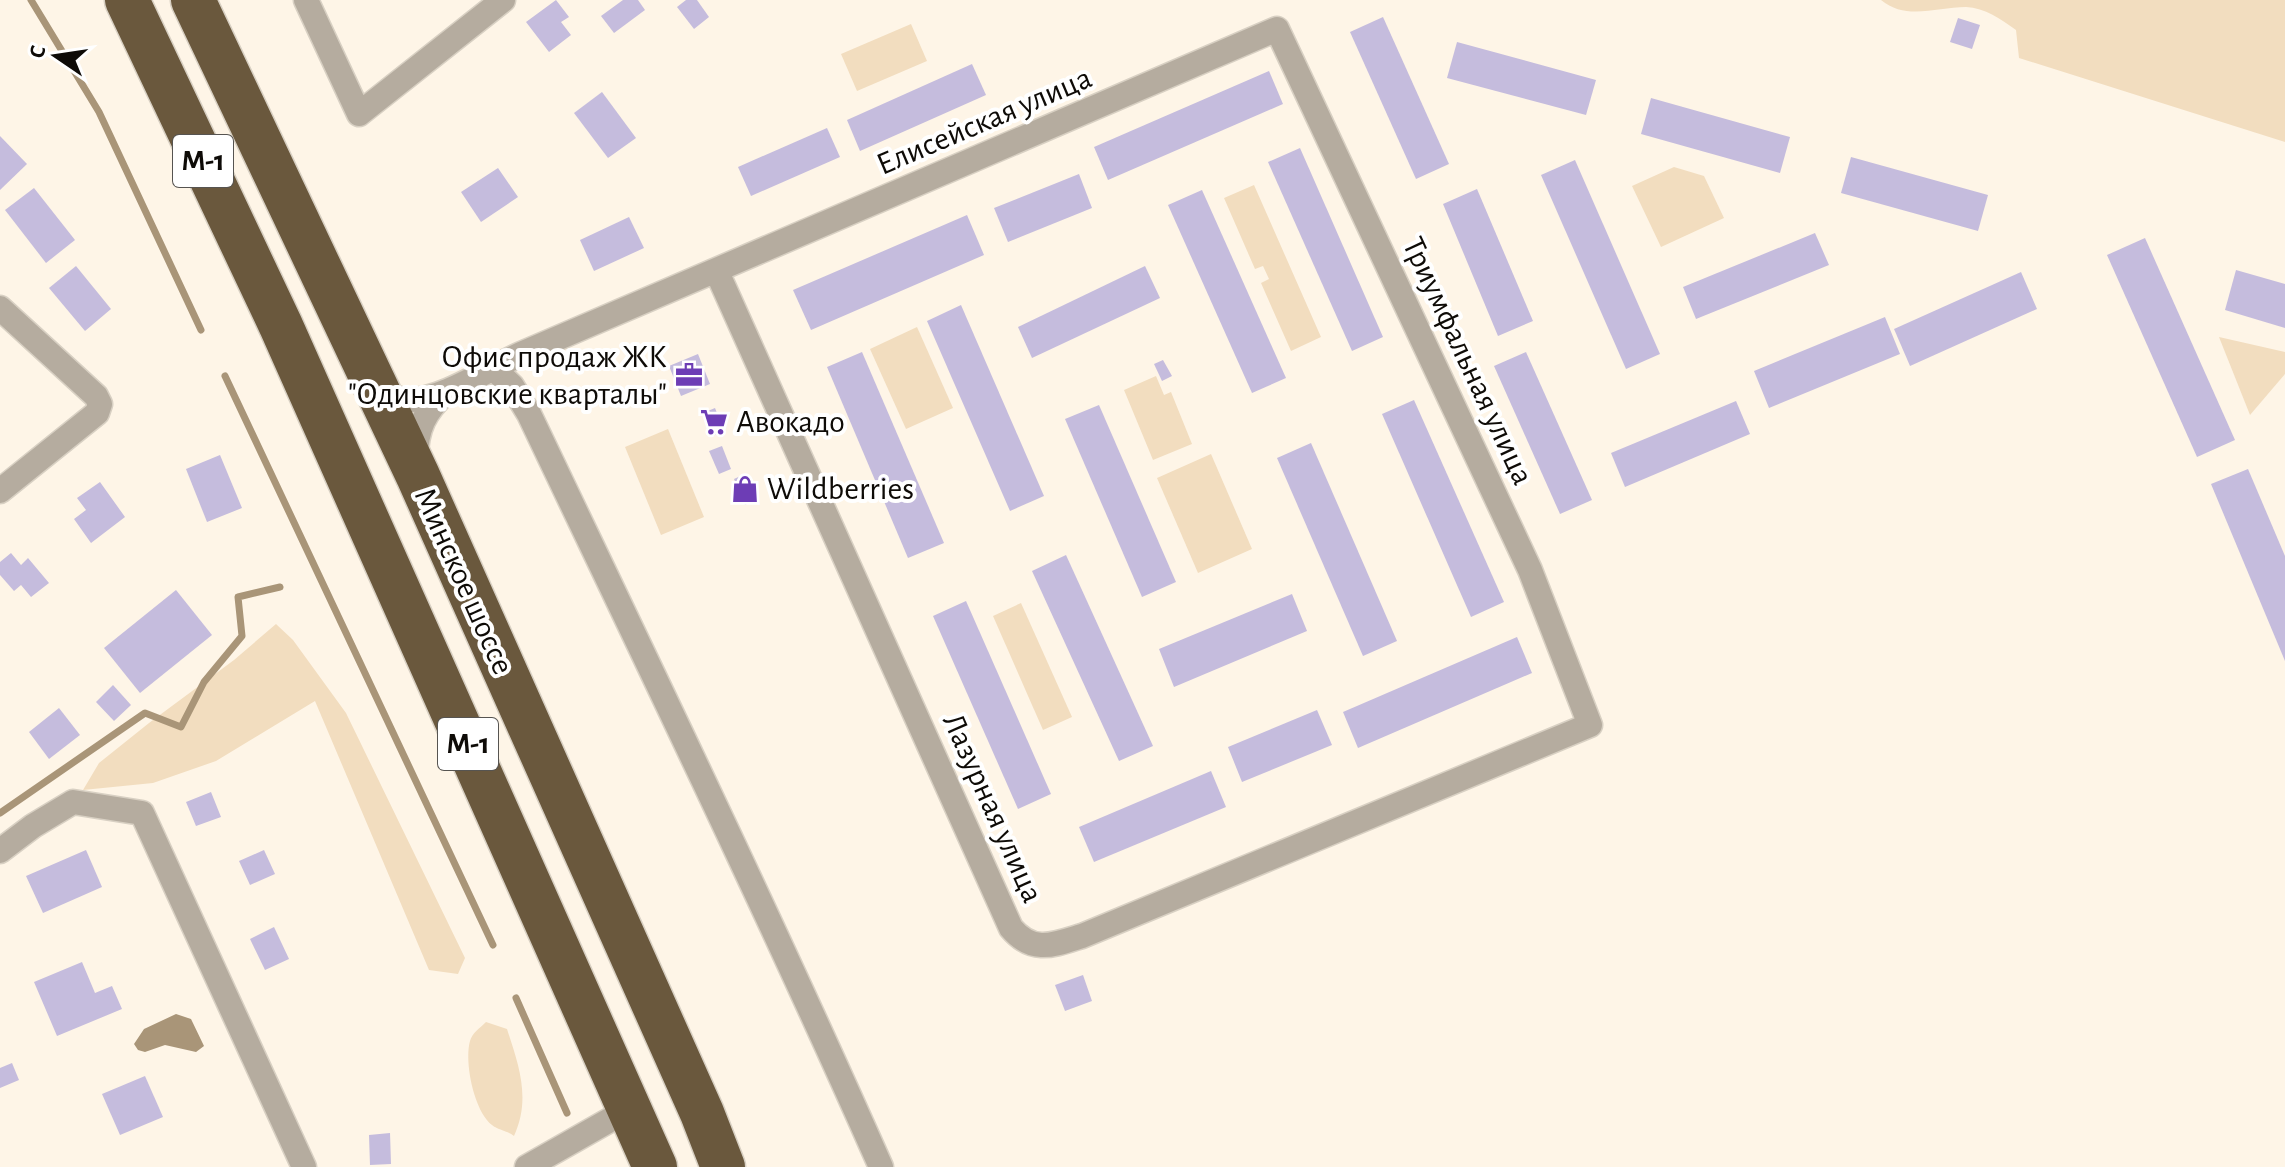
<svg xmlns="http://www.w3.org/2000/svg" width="2285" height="1167" viewBox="0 0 2285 1167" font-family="'Alegreya Sans',sans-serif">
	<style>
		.green { fill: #f2ddbf }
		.water { fill: #a99578 }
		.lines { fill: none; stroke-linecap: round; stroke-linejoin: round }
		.stream { stroke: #a99578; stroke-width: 7 }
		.building { fill: #c5bcdd }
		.street-casing { stroke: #d8d0c3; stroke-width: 27 }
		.highway-casing { stroke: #d8d0c3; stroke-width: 47 }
		.street { stroke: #b5ac9f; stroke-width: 24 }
		.highway { stroke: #6a583d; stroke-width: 44 }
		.labels { text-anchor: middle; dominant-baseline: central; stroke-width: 8; stroke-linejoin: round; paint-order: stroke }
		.shield { fill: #fff; stroke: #565451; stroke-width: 2 }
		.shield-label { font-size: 30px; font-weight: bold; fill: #0e0b07 }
		.street-label { font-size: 32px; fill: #0e0b07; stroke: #fff }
		.poi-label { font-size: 32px; fill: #0e0b07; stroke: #fff; text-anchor: start }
	</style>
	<rect width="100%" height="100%" fill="#fef5e7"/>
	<g class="green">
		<path d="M1881,0H2285V142L2019,58L2016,30C2001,19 1985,8 1966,7C1937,7 1906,21 1881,0Z"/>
		<polygon points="911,24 927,61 857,91 841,54"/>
		<polygon points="1674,167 1704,176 1724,218 1661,247 1632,186"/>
		<polygon points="1254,185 1321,337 1291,351 1261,283 1269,279 1263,266 1255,269 1224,198"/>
		<polygon points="917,327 953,408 906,429 870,349"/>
		<polygon points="2219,337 2285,352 2285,374 2250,415"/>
		<polygon points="1156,376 1164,395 1171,392 1192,444 1153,460 1124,390"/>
		<polygon points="668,429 704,517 661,535 625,447"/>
		<polygon points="1211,454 1252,549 1198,573 1157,478"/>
		<polygon points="1021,603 1072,717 1043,730 993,616"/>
		<polygon points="276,624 293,640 346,713 465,958 458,974 429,970 315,701 216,761 153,783 83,790 99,763 149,723 234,660"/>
		<path d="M486,1022L507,1029C519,1066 531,1099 514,1136C508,1131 498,1130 492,1125C474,1111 464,1062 470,1041C472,1033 480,1028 486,1022Z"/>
	</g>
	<polygon class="water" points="176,1014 191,1019 204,1046 196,1052 165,1045 145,1052 138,1050 134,1044 144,1029"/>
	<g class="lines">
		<g class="stream">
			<polyline points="31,0 99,112 201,330"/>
			<polyline points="225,376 493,945"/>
			<polyline points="0,813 145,713 181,727 204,682 242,636 238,597 280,587"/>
			<polyline points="516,998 567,1113"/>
		</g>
	</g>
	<g class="building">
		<polygon points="556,0 569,17 561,22 571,35 549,52 526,22"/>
		<polygon points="623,0 638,0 645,10 614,33 601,16"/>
		<polygon points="686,0 697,0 709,17 694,29 677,7"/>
		<polygon points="1383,17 1449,164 1416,179 1350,32"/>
		<polygon points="1958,18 1980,25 1972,49 1950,42"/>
		<polygon points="1457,42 1596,80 1586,115 1447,78"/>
		<polygon points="972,64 986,95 860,151 847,120"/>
		<polygon points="1269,71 1283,104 1108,180 1094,147"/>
		<polygon points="602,92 636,138 608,158 574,113"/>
		<polygon points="1651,98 1790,137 1780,173 1641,134"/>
		<polygon points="827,128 840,157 751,196 738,167"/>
		<polygon points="0,136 27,164 0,190"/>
		<polygon points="1300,148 1383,337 1352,351 1268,162"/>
		<polygon points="1851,157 1988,195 1978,231 1841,193"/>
		<polygon points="1575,160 1660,354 1626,369 1541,175"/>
		<polygon points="498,168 518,197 481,222 461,192"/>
		<polygon points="1079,174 1092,208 1008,242 994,208"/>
		<polygon points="34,188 75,240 46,263 5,210"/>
		<polygon points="1477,189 1533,321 1498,336 1443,204"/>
		<polygon points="1202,190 1286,378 1252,393 1168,205"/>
		<polygon points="967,215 984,255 811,330 793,290"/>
		<polygon points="629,217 644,248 594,271 580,240"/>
		<polygon points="1815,233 1829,265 1696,319 1683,287"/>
		<polygon points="2145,238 2235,440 2197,457 2107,255"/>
		<polygon points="76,266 111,309 85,331 49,288"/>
		<polygon points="1145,266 1160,298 1032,358 1018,327"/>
		<polygon points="2236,270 2285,284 2285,328 2225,310"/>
		<polygon points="2021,272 2037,309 1910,366 1894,329"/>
		<polygon points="961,305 1044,496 1010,511 927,321"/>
		<polygon points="1885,317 1900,354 1769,408 1754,371"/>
		<polygon points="862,352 944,543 908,558 827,367"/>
		<polygon points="1526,352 1592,500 1560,514 1494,366"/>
		<polygon points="698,354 710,384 681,396 669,366"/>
		<polygon points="1163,360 1172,376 1162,381 1154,364"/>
		<polygon points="1414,400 1504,602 1471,617 1382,414"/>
		<polygon points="1736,401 1750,434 1625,487 1611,453"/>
		<polygon points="1099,405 1176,582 1142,597 1065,419"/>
		<polygon points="715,408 724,431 713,436 703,413"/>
		<polygon points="1311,443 1397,641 1363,656 1277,458"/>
		<polygon points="722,446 731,469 719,474 709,451"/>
		<polygon points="220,455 242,508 207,522 186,469"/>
		<polygon points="2248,469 2285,556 2285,661 2211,484"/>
		<polygon points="745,474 756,500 745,505 734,479"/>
		<polygon points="100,482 125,517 91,543 74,519 86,510 77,498"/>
		<polygon points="11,553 21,565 28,558 49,583 31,597 21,585 14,591 0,575 0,562"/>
		<polygon points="1066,555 1153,746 1119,761 1032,571"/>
		<polygon points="176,590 212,635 140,693 104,648"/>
		<polygon points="1292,594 1307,631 1174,687 1159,649"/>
		<polygon points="966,601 1051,794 1018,809 933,616"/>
		<polygon points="1517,637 1532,673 1358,748 1343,712"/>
		<polygon points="113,685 131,705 114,721 96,702"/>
		<polygon points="59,708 80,735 49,759 29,732"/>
		<polygon points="1317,710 1332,745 1242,782 1228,747"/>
		<polygon points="1211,771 1226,807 1094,862 1079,827"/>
		<polygon points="211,792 221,817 196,826 186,802"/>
		<polygon points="86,850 102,887 43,913 26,876"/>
		<polygon points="264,850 275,874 250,885 239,861"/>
		<polygon points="274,927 289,959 265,970 250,939"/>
		<polygon points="82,962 95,993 112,986 122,1009 57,1036 34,982"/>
		<polygon points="1083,975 1092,1001 1065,1011 1055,985"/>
		<polygon points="12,1063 19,1080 0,1088 0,1068"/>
		<polygon points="145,1076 163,1117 120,1135 102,1094"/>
		<polygon points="390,1133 391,1164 370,1165 369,1135"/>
	</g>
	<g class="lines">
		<g class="street-casing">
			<g id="street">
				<polyline points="306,0 359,114 503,0"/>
				<polyline points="0,308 96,396 100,404 97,413 0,491"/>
				<path d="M492,367L512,386L529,414C648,664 769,914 881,1167"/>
				<path d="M377,385C386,391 393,399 405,400C439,403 490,368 521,354L1277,29L1530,570L1590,725L1082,936C1053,945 1033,954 1011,928L717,272"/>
				<path d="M416,457C416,429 425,411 446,392"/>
				<polyline points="0,851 33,826 73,802 142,813 304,1167"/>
				<polyline points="527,1167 631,1108"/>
			</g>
		</g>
		<g class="highway-casing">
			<g id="highway">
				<polyline points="127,0 281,326 655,1167"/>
				<polyline points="193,0 418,476 702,1113 723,1167"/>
			</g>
		</g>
		<use href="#street" class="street"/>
		<use href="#highway" class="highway"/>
	</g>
	<defs>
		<g id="office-bare" transform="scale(2.16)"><path d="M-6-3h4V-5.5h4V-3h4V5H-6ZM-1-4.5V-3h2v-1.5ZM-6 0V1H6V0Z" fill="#6d3db5" stroke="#fff" stroke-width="2.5" paint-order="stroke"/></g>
		<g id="supermarket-bare" transform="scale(2.16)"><path d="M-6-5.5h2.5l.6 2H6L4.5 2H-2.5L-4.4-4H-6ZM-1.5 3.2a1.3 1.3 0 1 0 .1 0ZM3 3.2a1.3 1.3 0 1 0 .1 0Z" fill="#6d3db5" stroke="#fff" stroke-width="2.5" paint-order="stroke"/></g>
		<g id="shop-bare" transform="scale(2.16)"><path d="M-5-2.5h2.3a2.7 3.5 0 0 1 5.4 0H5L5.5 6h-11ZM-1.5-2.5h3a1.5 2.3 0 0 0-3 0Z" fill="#6d3db5" stroke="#fff" stroke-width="2.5" paint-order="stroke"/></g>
	</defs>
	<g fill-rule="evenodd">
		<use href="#office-bare" x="689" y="375"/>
		<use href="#supermarket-bare" x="714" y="422"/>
		<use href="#shop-bare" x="745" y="489"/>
	</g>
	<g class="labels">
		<g class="shield">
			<rect x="173" y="135" width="60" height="52" rx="6"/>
			<rect x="438" y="718" width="60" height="52" rx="6"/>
		</g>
		<g class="shield-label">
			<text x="203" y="161">М-1</text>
			<text x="468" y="744">М-1</text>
		</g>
		<g class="street-label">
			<text transform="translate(984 121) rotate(-23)">Елисейская улица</text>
			<text transform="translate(1468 361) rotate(65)">Триумфальная улица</text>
			<text transform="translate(464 581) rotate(66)">Минское шоссе</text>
			<text transform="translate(993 808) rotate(66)">Лазурная улица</text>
		</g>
		<g class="poi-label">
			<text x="667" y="357" text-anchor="end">Офис продаж ЖК<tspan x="667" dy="37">"Одинцовские кварталы"</tspan></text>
			<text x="736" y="422">Авокадо</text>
			<text x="767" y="489">Wildberries</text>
		</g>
	</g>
	<g transform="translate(56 56) rotate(283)" stroke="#ffffff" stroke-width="6" paint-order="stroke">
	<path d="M0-6L14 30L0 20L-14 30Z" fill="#0e0b07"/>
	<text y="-12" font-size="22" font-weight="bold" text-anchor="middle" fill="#0e0b07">С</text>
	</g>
</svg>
